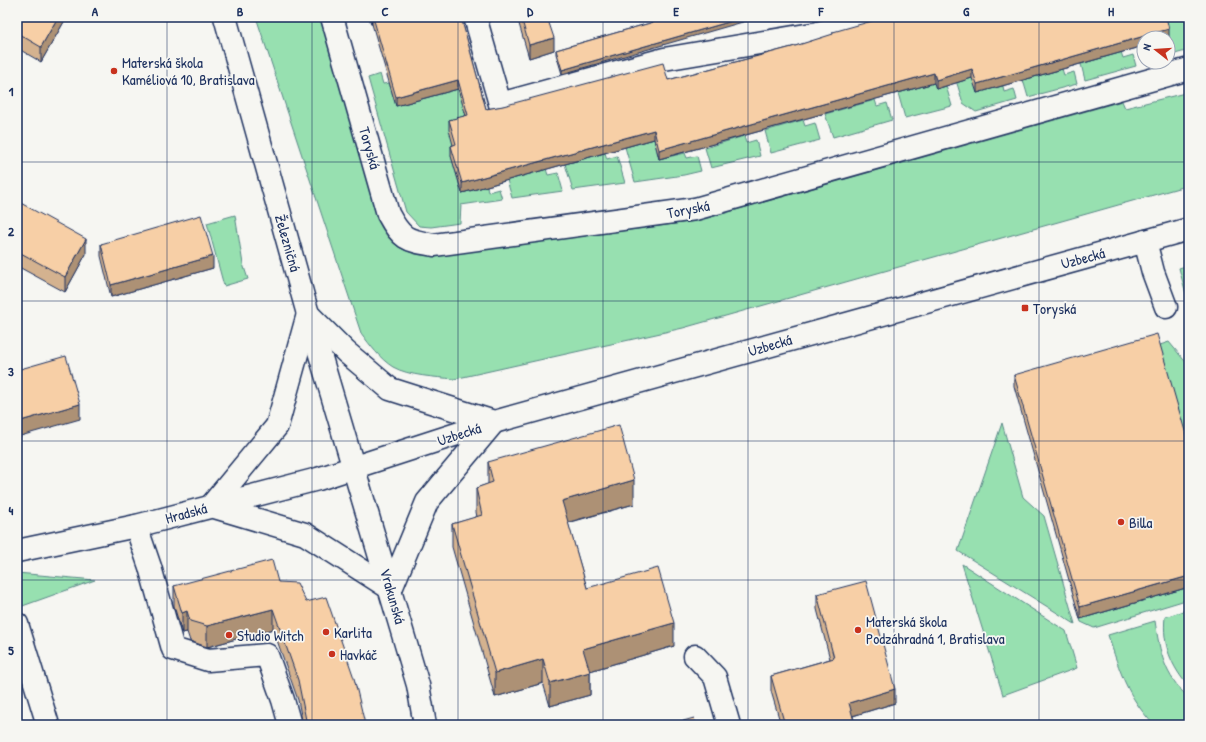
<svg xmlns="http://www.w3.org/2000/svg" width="1206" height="742" viewBox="0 0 1206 742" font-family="'Patrick Hand',sans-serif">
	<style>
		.green { fill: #97e0b0; stroke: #598887 }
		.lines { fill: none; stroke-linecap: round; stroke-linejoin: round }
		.minor-casing { stroke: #1b2f5e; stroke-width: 25 }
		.minor { stroke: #f6f6f2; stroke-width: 22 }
		.wall { fill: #d4b28f; stroke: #1b2f5e }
		.shaded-wall { fill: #ad9174; stroke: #1b2f5e }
		.building { fill: #f7cfa6; stroke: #1b2f5e }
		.grid { fill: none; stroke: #1b2f5e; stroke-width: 1; stroke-opacity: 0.55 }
		.poi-dot { fill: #c8321e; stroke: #f6f6f2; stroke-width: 1.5 }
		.labels { text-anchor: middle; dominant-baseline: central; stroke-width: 3.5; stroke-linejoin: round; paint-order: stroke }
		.poi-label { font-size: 15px; fill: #1b2f5e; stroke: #f6f6f2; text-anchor: start }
		.street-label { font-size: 15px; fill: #1b2f5e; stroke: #f6f6f2 }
		.neatline { fill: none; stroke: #1b2f5e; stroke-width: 1.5 }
		.grid-label { font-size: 13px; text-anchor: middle; font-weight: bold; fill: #1b2f5e }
	</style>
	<rect width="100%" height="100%" fill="#f6f6f2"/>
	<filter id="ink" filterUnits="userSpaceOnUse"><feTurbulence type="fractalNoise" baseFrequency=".025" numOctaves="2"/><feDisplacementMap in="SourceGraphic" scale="8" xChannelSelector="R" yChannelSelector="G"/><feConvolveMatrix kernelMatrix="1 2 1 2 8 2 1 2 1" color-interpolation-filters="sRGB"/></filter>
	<g filter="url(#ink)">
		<g class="green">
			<path d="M256,17H320L378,220C389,246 406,255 433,256L697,221L1122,101L1125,108L1189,92V185L683,328L454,379C435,377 409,376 393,367C380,359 370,345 361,333Z"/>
			<polygon points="411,17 481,99 451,156 462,193 487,186 488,192 499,189 502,199 461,205 460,223 431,227 419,226 406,212 368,78 380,74 383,84 389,83 396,106"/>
			<polygon points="1163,17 1189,17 1189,50 1168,56 1169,39"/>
			<polygon points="1121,52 1123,58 1133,55 1136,66 1085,80 1081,64"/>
			<polygon points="1062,69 1064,75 1074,72 1077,84 1028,97 1023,80"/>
			<polygon points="971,73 1003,86 1004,92 1014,89 1017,100 976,112 963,103 955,77"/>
			<polygon points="934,83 936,89 946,86 952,106 905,118 898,93"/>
			<polygon points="875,100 877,106 887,103 892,120 833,137 825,114"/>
			<polygon points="803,120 805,126 815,123 820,140 771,153 765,131"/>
			<polygon points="744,136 746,143 756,140 760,156 711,168 705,148"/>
			<polygon points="654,139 659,159 685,153 687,158 697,156 701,171 684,175 635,182 625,147"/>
			<polygon points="605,153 607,159 617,156 625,183 573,190 565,164"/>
			<polygon points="546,169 548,175 558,173 563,191 512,198 507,180"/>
			<polygon points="235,215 243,264 248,279 224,286 207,223"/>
			<polygon points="1189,265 1189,298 1186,294 1179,268"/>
			<polygon points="1169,342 1189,366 1189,457 1157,346"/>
			<polygon points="1002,423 1023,497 1044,516 1075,624 958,551"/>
			<polygon points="962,564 1066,631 1077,668 1003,695"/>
			<polygon points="17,573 95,580 17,608"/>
			<polygon points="1189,587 1189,599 1094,628 1081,622 1080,619"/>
			<path d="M1189,609V687C1171,666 1162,644 1165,617Z"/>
			<path d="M1155,621C1160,653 1164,675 1189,698V725H1154C1127,696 1120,672 1108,635Z"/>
		</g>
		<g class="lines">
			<g class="minor-casing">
				<g id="minor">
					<polyline points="225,17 308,314 418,685 425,725"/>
					<path d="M332,17L388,214C402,240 407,240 434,245L695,209L1189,69"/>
					<polyline points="475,17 500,104 664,59 818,33 879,17"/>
					<polyline points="1145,241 1153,272 1166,307"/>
					<polyline points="309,315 346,352 390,389 494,422"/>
					<polyline points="211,506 277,426 308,314"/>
					<polyline points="211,506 305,534 391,589"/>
					<polyline points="136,526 150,567 173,649 208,660 267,655 283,700 290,725"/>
					<polyline points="17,551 136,526 318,479 494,422 1189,229"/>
					<polyline points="391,589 427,502 494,422"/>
					<polyline points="17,624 48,725"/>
					<polyline points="695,656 715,677 729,725"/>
				</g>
			</g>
			<use href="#minor" class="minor"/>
		</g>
		<g class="wall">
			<polygon points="17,17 65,17 65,20 41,62 17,48"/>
			<polygon points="369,17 461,17 486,109 668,80 792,47 833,35 833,32 1169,39 977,93 972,78 936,89 934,83 659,159 654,139 462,193 451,156 451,146 453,145 449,130 449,120 466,116 458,89 396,106 372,24 371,24"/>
			<polygon points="517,17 547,17 554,50 529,58"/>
			<polygon points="671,17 562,74 556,54 556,50"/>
			<polygon points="17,201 86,254 65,292 17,266"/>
			<polygon points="101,244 213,268 111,297 101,256"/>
			<polygon points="1014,375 1189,445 1189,587 1080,619 1014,386"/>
			<polygon points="488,462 634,504 568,523 587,588 674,646 590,671 590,695 550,706 543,683 495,697 452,547 452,524 477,517 476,512 476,488 488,484"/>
			<polygon points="278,582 306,602 364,725 303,725 298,700 273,629 207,647 190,641 187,632 182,633 174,606 174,586"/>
			<polygon points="817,594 895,703 853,716 855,725 781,725 771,691 771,676 830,659 817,609"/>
		</g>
		<g class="shaded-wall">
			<polygon points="58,17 65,17 65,20 41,62 41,47"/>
			<rect x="371" y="17" width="1" height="7"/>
			<polygon points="746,17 760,17 562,74 562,70"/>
			<polygon points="1169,29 1169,39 1168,39 1168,38 1144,38 1144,46 977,93 977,84"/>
			<polygon points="554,38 554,50 529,58 529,45"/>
			<polygon points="972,69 972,78 936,89 936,80"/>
			<polygon points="934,73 934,83 659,159 659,150"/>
			<polygon points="458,80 458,89 396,106 396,97"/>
			<polygon points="654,130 654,139 462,193 462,183"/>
			<polygon points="86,239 86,254 65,292 65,277"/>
			<polygon points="213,256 213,268 111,297 111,285"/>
			<polygon points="80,404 80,419 17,437 17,422"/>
			<polygon points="634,480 634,504 562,524 562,501"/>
			<polygon points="1189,576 1189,587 1080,619 1080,607"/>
			<polygon points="273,609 273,629 207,647 207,626"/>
			<polygon points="187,611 187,632 182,633 182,613"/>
			<polygon points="674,623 674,646 583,673 583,649"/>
			<polygon points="543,659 543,683 495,697 495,673"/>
			<polygon points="590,672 590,695 550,706 550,683"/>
			<polygon points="895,689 895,703 849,717 849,703"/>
		</g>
		<g class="building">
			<polygon points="17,17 58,17 41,47 17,33"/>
			<polygon points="373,17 461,17 486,109 503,106 663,63 668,80 792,47 833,34 833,32 886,17 1166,17 1169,29 977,84 972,69 936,80 934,73 659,150 654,130 462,183 451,146 456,144 449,120 468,115 458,80 396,97"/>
			<polygon points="521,17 547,17 554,38 529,45"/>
			<polygon points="671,17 746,17 562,70 556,50"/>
			<polygon points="17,201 86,239 65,277 17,251"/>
			<polygon points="201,215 213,256 111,285 101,244"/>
			<polygon points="1157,334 1189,445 1189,576 1080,607 1014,375"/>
			<polygon points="66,356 80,404 17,422 17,370"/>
			<polygon points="619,425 634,480 562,501 587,588 658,568 674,623 583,649 590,672 550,683 543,659 495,673 452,524 482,515 476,488 493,482 488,462"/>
			<polygon points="272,560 278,582 297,583 306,602 326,597 354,678 364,720 364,725 307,725 298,680 273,609 207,626 190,621 187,611 182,613 174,586"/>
			<polygon points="866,581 895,689 849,703 855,725 785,725 771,676 834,658 817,594"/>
			<polygon points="694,718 696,725 669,725"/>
		</g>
	</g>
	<path class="grid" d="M167,17V725M312,17V725M458,17V725M603,17V725M748,17V725M894,17V725M1039,17V725M17,162H1189M17,301H1189M17,441H1189M17,580H1189"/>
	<g class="poi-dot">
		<circle cx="114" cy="71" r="4"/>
		<rect x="1021" y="304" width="8" height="8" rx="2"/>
		<circle cx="1121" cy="522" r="4"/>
		<circle cx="858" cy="630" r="4"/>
		<circle cx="326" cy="632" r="4"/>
		<circle cx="229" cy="635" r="4"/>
		<circle cx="332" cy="654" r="4"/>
	</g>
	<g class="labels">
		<g class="poi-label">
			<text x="122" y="62">Materská škola<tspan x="122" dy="17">Kaméliová 10, Bratislava</tspan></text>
			<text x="1033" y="308">Toryská</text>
			<text x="1129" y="522">Billa</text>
			<text x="866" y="621">Materská škola<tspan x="866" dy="17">Podzáhradná 1, Bratislava</tspan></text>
			<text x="334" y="632">Karlita</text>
			<text x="237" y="635">Studio Witch</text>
			<text x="340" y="654">Havkáč</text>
		</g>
		<g class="street-label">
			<text transform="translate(370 148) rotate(74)">Toryská</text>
			<text transform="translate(688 209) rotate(-11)">Toryská</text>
			<text transform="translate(288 243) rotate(74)">Železničná</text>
			<text transform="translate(1083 258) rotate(-15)">Uzbecká</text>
			<text transform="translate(770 345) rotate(-16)">Uzbecká</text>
			<text transform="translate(459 434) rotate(-18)">Uzbecká</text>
			<text transform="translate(186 513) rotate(-15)">Hradská</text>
			<text transform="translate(393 596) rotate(74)">Vrakunská</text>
		</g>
	</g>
	<rect width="1206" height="742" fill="none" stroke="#f6f6f2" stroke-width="44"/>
	<g transform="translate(1156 50) rotate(287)"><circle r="19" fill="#f6f6f2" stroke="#9ea6b7"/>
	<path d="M0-3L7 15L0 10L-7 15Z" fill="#c8321e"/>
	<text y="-6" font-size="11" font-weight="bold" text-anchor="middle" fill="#1b2f5e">N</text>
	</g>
	<rect x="22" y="22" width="1162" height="698" class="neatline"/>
	<g class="grid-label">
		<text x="95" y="16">A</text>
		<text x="240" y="16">B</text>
		<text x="385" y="16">C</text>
		<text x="530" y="16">D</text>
		<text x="676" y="16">E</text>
		<text x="821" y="16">F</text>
		<text x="966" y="16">G</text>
		<text x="1111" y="16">H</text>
		<text x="11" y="96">1</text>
		<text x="11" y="236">2</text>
		<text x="11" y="376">3</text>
		<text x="11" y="515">4</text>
		<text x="11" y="655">5</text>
	</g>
</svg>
